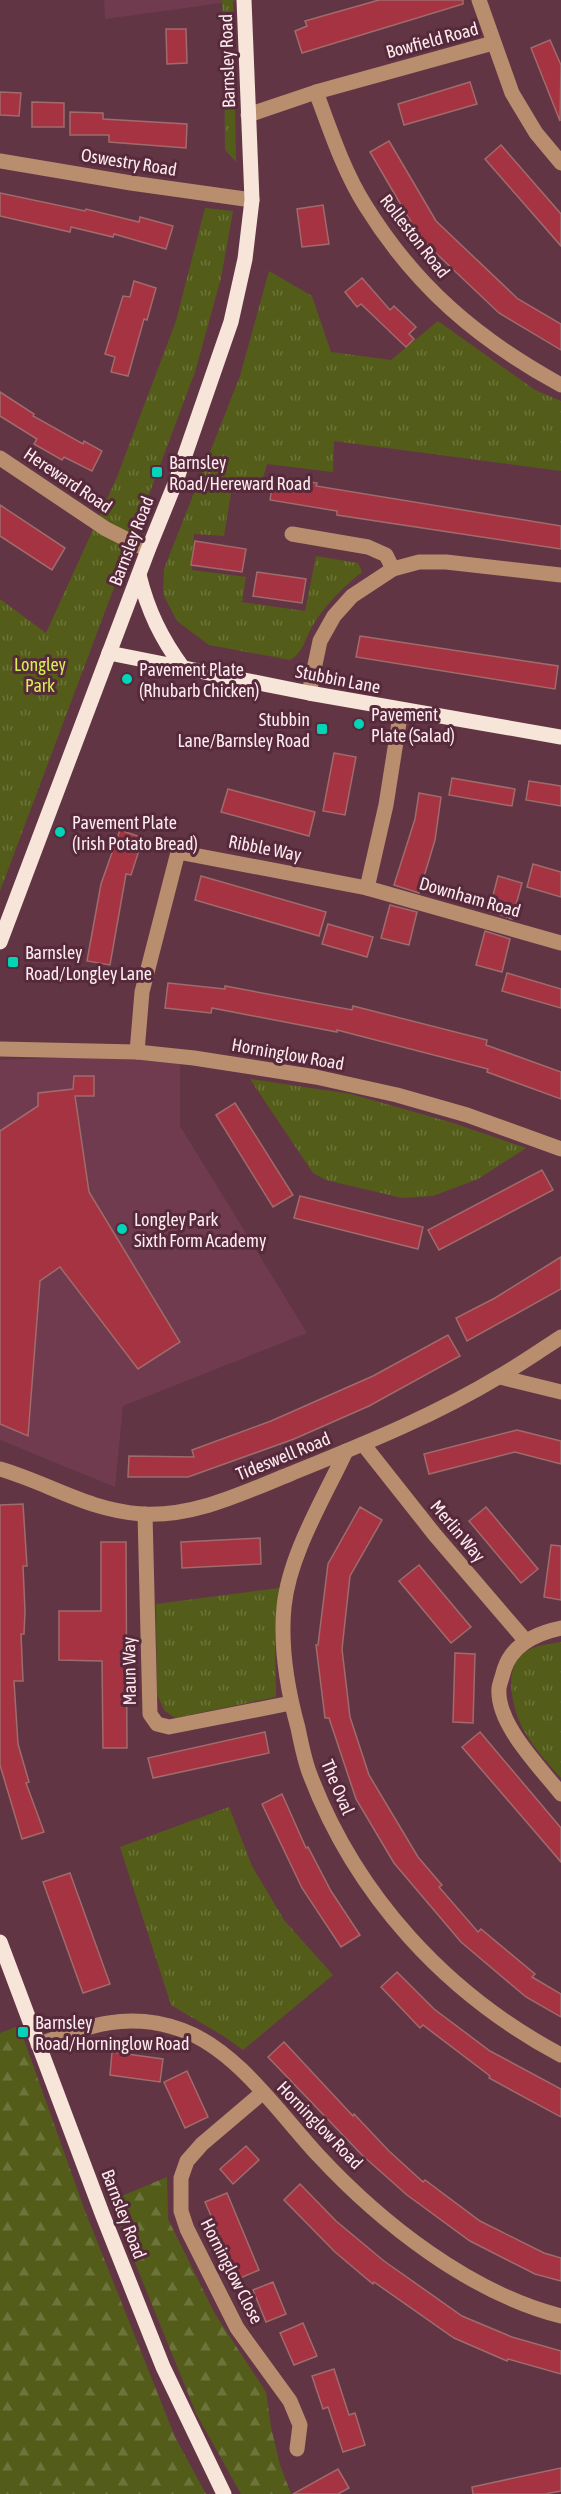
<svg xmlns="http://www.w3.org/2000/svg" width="561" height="2494" viewBox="0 0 561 2494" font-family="'Asap Condensed',sans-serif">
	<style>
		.built { fill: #703b4e }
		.grass { fill: url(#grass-tufts) }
		.forest { fill: url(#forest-firs) }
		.building { fill: #a53341; stroke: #a06b6c; stroke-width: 1.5 }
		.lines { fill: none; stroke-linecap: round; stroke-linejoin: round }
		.minor { stroke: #b88e6f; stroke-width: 15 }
		.major { stroke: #f7e5d9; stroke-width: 15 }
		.poi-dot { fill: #00d5b7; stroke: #562a3b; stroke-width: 2 }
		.labels { text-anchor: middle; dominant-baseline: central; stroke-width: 6; stroke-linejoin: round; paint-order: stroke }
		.street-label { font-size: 18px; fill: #fceaef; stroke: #562a3b }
		.poi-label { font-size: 18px; fill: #fceaef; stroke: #562a3b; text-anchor: start }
		.park-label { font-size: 18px; fill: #d6ef51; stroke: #562a3b }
	</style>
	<defs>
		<pattern id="grass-tufts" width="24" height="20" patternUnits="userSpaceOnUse" patternTransform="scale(1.5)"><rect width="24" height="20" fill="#535d19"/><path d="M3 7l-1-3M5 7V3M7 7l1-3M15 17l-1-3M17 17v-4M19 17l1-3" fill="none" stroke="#6d743b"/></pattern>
		<pattern id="forest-firs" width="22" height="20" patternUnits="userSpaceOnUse" patternTransform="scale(1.5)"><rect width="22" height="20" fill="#535d19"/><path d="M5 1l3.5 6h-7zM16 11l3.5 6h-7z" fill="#6d743b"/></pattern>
	</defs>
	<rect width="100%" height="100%" fill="#623545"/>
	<g class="built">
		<polygon points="104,0 236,0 236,1 105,19"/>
		<polygon points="93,1057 180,1063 180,1126 307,1333 123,1406 115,1487 0,1440 0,1060"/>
	</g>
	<g class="grass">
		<polygon points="222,0 233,0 234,46 224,46"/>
		<polygon points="224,51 234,51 236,162 225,150"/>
		<polygon points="205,208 233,211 221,278 195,372 0,891 0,599 46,633 117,477 176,321"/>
		<path d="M269,271L312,296L331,352L391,360L438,321L535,390L561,401V471L334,441L333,472L267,464L260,489L232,487L224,536L194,534L192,570L246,577L242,602L305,611L316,556L358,563L362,572C344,586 325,605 313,625C305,638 304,652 290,660L209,645L177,621L163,594L164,569L240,376Z"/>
		<polygon points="250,1079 351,1094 453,1123 526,1148 478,1179 433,1196 402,1198 326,1180 313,1173"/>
		<polygon points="279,1588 275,1638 276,1697 175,1718 165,1711 157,1695 156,1604"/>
		<path d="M561,1642V1778C549,1765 535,1749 526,1734C513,1713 501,1668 525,1652C535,1645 549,1644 561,1642Z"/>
		<polygon points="229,1807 252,1866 284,1920 333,1975 243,2050 225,2037 171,2005 120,1847"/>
	</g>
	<g class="forest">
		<polygon points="19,2026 85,2211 175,2437 206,2494 0,2494 0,2033"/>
		<polygon points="167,2177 168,2219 215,2314 266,2392 271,2427 280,2465 291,2494 241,2494 196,2413 110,2201"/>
	</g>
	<g class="building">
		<polygon points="379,0 463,0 463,4 302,53 295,31 307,26 305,21"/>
		<polygon points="166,29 186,29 187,63 167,64"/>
		<polygon points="550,40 561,65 560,121 531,48"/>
		<polygon points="470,82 477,104 404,125 398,104"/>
		<polygon points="0,92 21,93 19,116 0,115"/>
		<polygon points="32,102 64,103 64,127 32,127"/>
		<polygon points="70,112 103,113 103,119 187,124 186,148 109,142 109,135 70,135"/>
		<polygon points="389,141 436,221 518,299 561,324 561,350 499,313 421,239 370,152"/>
		<polygon points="501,145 561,214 561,246 485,159"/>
		<polygon points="0,193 85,211 86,209 139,222 140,217 173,226 166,249 114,234 113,237 71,227 70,232 0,216"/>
		<polygon points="323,205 329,244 302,247 297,209"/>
		<polygon points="362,278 390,310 394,306 416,327 409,334 414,339 406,347 361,304 357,307 345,292"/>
		<polygon points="134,281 156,288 147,320 144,319 128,376 111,372 115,357 105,354 123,296 130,297"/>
		<polygon points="0,392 34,414 33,416 83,444 84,441 102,451 92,471 64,457 62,460 34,444 37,439 0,416"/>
		<polygon points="274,476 317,483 316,486 561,526 561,549 337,515 337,511 270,500"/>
		<polygon points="0,505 65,548 52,570 0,536"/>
		<polygon points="195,541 246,549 242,572 191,565"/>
		<polygon points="257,572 306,579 302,603 253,596"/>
		<polygon points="360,636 558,666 555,689 356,657"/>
		<polygon points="334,753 356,757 345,815 323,811"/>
		<polygon points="452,778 515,789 512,806 449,795"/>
		<polygon points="529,781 561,786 561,806 526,800"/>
		<polygon points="228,789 315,812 309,836 221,812"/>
		<polygon points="419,793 441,797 435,840 419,893 394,885 415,819"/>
		<polygon points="120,830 143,838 131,875 126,874 110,965 87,961 101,884"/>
		<polygon points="533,864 561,872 561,897 527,887"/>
		<polygon points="201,876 326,912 319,936 195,900"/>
		<polygon points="498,876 522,883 512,919 489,911"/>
		<polygon points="390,905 417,912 409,945 381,938"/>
		<polygon points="328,924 373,937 367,957 322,944"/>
		<polygon points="485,931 510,939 502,972 476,965"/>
		<polygon points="507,973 561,989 561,1008 502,991"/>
		<polygon points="168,983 225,989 225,986 352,1010 353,1006 487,1040 486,1045 561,1072 561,1099 487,1072 488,1069 337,1030 337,1032 212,1008 211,1013 165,1008"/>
		<polygon points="74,1076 94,1076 94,1096 75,1096 89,1192 180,1342 138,1369 60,1267 40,1281 28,1436 0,1424 0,1131 38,1106 38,1093 73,1089"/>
		<polygon points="235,1103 293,1195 273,1207 216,1115"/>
		<polygon points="542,1170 553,1190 439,1250 428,1230"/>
		<polygon points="300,1196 423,1227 418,1249 294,1218"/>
		<polygon points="561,1257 561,1289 467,1341 456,1318 495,1298"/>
		<polygon points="448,1335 460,1356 369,1406 294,1439 188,1477 128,1477 129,1456 194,1457 192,1450 271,1421 373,1376"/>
		<polygon points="517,1430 561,1441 561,1464 515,1452 429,1474 424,1454"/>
		<polygon points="23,1504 27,1566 23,1566 25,1611 24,1634 21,1634 23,1681 14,1681 18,1744 29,1782 26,1783 44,1832 22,1839 0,1765 0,1505"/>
		<polygon points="360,1507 382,1520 350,1576 342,1649 350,1717 369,1775 418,1857 442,1885 439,1887 478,1932 481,1929 535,1974 532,1977 561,1994 561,2017 526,1997 461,1942 394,1863 356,1799 329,1718 325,1718 316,1645 318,1645 328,1564"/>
		<polygon points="486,1507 538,1569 521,1583 469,1521"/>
		<polygon points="260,1538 261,1564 182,1568 181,1542"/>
		<polygon points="101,1542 126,1542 127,1748 103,1748 102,1661 59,1660 59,1611 101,1611"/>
		<polygon points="551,1545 561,1546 561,1600 544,1597"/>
		<polygon points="419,1565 471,1627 451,1643 399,1581"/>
		<polygon points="455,1653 475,1654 473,1723 453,1722"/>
		<polygon points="265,1732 269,1753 153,1778 148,1758"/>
		<polygon points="480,1732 561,1828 561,1862 462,1747"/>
		<polygon points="282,1794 306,1848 308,1847 331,1891 360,1935 341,1947 302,1888 262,1804"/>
		<polygon points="70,1873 110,1984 83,1993 43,1882"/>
		<polygon points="397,1972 434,2009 490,2051 561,2089 561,2117 489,2078 490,2076 423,2025 420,2028 381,1987"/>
		<polygon points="284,2042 353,2116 354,2114 389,2151 423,2182 425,2180 480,2221 544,2253 561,2258 561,2281 535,2274 470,2241 407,2195 362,2155 268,2057"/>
		<polygon points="112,2052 163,2059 160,2082 110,2075"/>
		<polygon points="187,2071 208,2117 185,2128 164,2082"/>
		<polygon points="246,2146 259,2160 233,2184 220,2169"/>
		<polygon points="300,2184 336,2221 384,2261 462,2316 512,2337 561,2351 561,2374 508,2359 507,2361 454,2338 374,2282 373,2284 335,2252 284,2200"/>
		<polygon points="227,2193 259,2270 238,2279 205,2202"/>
		<polygon points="273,2282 286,2314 266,2322 253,2290"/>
		<polygon points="303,2323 317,2356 294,2365 280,2333"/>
		<polygon points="334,2369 349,2415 355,2413 365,2445 343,2452 328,2407 323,2409 312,2376"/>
		<polygon points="561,2468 561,2491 545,2494 473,2494 472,2487"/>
		<polygon points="338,2469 349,2488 338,2494 293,2494"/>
	</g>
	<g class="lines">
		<g class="minor">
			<polyline points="479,0 512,93 536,133 561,163"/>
			<path d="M316,92C330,129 343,170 365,205C415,286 477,339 561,385"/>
			<polyline points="248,115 316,92 493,43"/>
			<polyline points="0,161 131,183 252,200"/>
			<polyline points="0,458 106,529 148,550"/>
			<polyline points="292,534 368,547 386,555 393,569"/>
			<polyline points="309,693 320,641 334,616 352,596 393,569 419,562 446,562 561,575"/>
			<polyline points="367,888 561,943"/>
			<polyline points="0,1049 137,1052 194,1058 316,1077 397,1095 467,1115 561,1149"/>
			<polyline points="137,1052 142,992 178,852 367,888 386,805 401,710"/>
			<polyline points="500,1377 561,1392"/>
			<polyline points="363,1444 435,1535 525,1640"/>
			<path d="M346,1451C324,1498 289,1555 284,1607C280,1648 287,1688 298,1728C301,1743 304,1758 309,1772C355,1895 446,1994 561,2055"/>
			<path d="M0,1469C51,1484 87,1510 142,1514C194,1517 243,1493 290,1474C361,1445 434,1416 500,1376C521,1364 541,1350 561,1337"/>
			<polyline points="145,1514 150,1714 157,1724 169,1727 291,1703"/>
			<path d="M561,1628C537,1633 512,1644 504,1670C503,1675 500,1682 499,1688C496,1724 540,1767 561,1794"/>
			<path d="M38,2045C88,2025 129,2011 182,2030C237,2050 280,2114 318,2155C381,2223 470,2293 561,2316"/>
			<polyline points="262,2093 202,2144 187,2161 181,2178 181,2211 187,2229 237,2328 290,2401 300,2425 297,2449"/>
		</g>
		<g class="major">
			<path d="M139,575C148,611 161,638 183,668"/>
			<polyline points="109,653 309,693 561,737"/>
			<polyline points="0,942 148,550 176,481 231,322 245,259 252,200 244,0"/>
			<polyline points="0,1942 103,2216 163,2367 224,2494"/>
		</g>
	</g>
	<g class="poi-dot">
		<rect x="151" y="466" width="12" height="12" rx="3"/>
		<circle cx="127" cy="679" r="6"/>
		<circle cx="359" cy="724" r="6"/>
		<rect x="316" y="723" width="12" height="12" rx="3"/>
		<circle cx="60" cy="832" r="6"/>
		<rect x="7" y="956" width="12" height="12" rx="3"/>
		<circle cx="122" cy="1229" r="6"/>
		<rect x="17" y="2026" width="12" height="12" rx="3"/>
	</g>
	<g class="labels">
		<g class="street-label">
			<text transform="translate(432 40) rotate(-15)">Bowfield Road</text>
			<text transform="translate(227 61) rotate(-92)">Barnsley Road</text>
			<text transform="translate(129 162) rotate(9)">Oswestry Road</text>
			<text transform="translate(415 236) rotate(52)">Rolleston Road</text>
			<text transform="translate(68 480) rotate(34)">Hereward Road</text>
			<text transform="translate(131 541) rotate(-69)">Barnsley Road</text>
			<text transform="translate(338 679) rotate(11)">Stubbin Lane</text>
			<text transform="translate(265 848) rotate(11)">Ribble Way</text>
			<text transform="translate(470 897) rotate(16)">Downham Road</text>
			<text transform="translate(288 1054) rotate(10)">Horninglow Road</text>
			<text transform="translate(283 1456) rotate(-22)">Tideswell Road</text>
			<text transform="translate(458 1531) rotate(50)">Merlin Way</text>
			<text transform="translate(129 1671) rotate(-91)">Maun Way</text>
			<text transform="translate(338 1787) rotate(67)">The Oval</text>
			<text transform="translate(320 2125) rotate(46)">Horninglow Road</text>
			<text transform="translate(124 2214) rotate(69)">Barnsley Road</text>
			<text transform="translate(232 2271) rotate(63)">Horninglow Close</text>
		</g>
		<g class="poi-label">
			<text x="169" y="462">Barnsley<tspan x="169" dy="21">Road/Hereward Road</tspan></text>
			<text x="139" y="669">Pavement Plate<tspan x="139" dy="21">(Rhubarb Chicken)</tspan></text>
			<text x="371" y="714">Pavement<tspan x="371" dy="21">Plate (Salad)</tspan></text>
			<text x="310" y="719" text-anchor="end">Stubbin<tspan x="310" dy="21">Lane/Barnsley Road</tspan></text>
			<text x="72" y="822">Pavement Plate<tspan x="72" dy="21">(Irish Potato Bread)</tspan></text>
			<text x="25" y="952">Barnsley<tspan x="25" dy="21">Road/Longley Lane</tspan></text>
			<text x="134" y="1219">Longley Park<tspan x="134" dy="21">Sixth Form Academy</tspan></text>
			<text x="35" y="2022">Barnsley<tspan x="35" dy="21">Road/Horninglow Road</tspan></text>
		</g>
		<g class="park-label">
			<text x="40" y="664">Longley<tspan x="40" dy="21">Park</tspan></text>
		</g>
	</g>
</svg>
